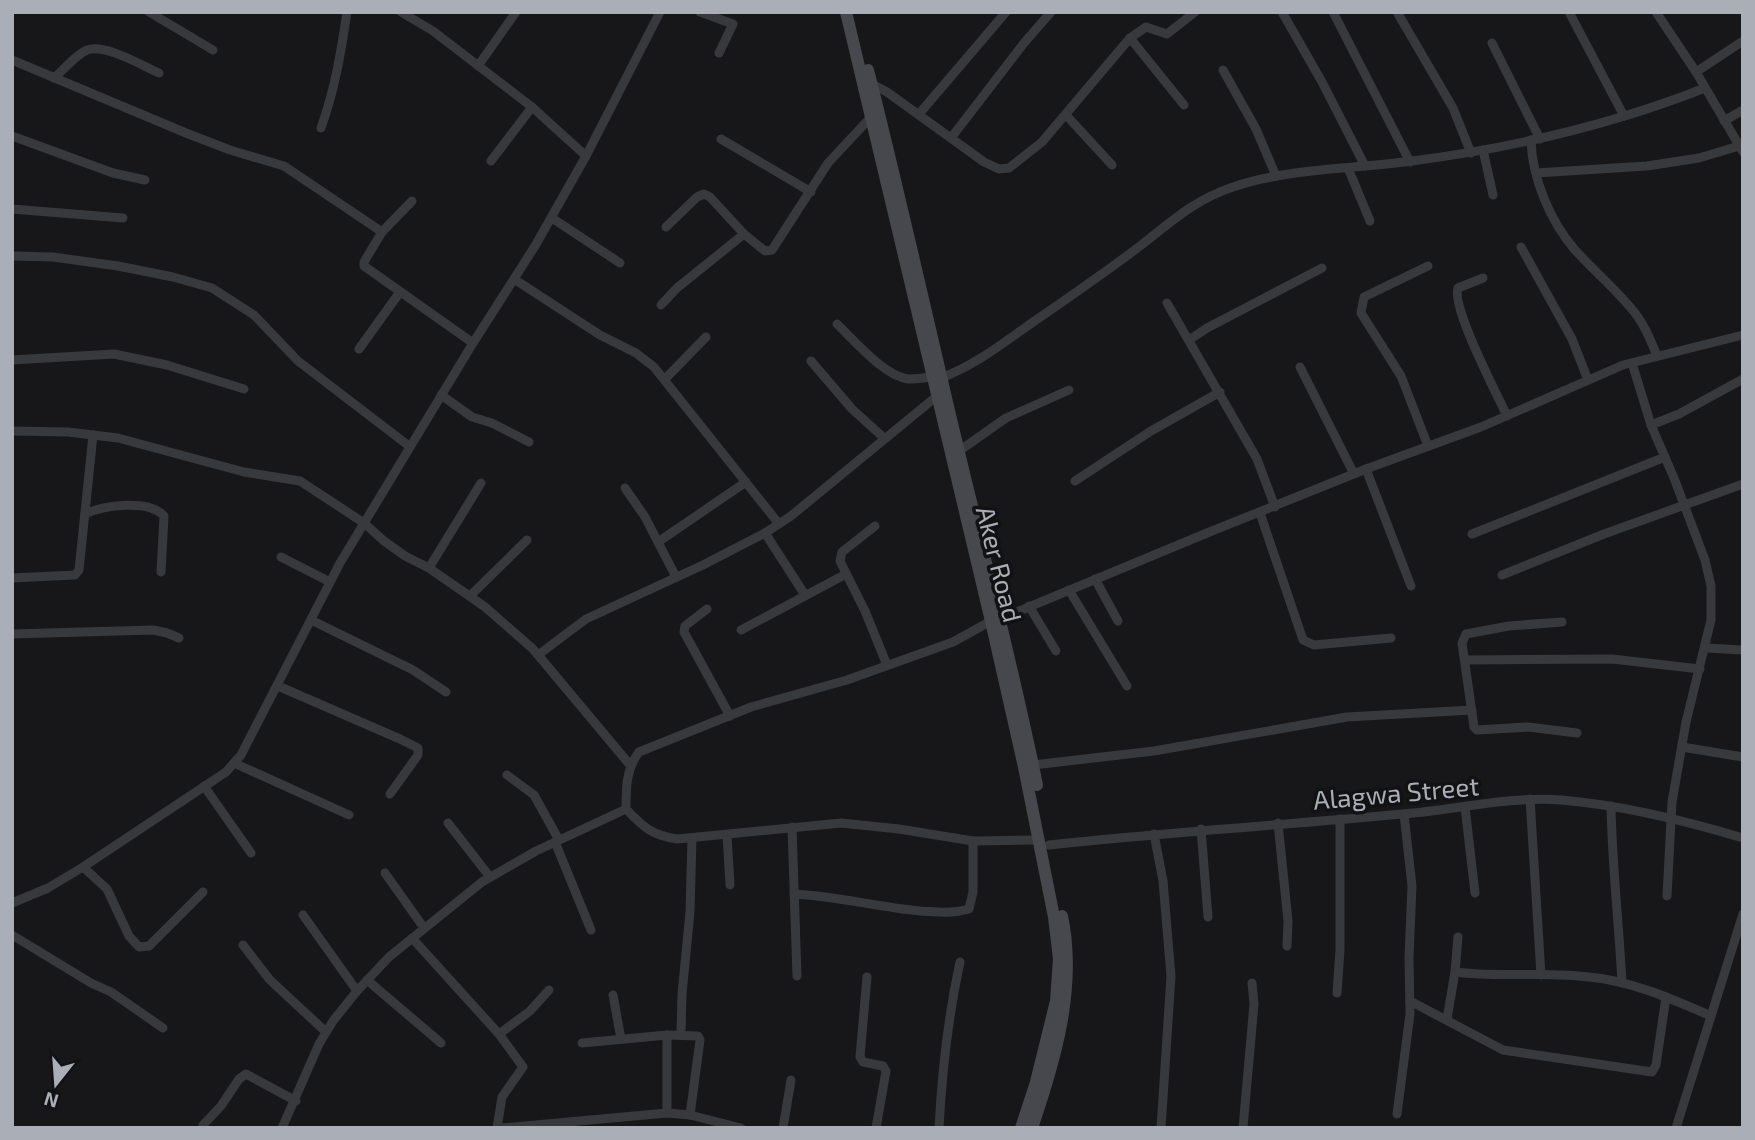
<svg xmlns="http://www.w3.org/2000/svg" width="1755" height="1140" viewBox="0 0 1755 1140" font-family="'Exo 2',sans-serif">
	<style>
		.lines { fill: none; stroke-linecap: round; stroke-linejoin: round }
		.street { stroke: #38393d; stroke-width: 9 }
		.secondary { stroke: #46484d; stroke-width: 12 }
		.labels { text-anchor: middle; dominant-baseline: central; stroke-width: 7; stroke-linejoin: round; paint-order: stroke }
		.street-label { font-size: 26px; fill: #aaaeb7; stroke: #121214 }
	</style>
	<rect width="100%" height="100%" fill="#171719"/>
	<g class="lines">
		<g class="street">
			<polyline points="149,12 213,50"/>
			<polyline points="401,12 433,31 532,107 586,156"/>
			<polyline points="700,12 733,24 719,53"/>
			<polyline points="1282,12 1322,82 1365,166"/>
			<polyline points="1333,12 1410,162"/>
			<polyline points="1397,12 1453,108 1471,153"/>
			<polyline points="1569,12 1624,116"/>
			<polyline points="1656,12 1696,72 1743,152"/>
			<polyline points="1130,38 1184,105"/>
			<polyline points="1492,43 1540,139"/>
			<polyline points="12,60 186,133 230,150 284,166 382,232"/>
			<polyline points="478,66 516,12"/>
			<polyline points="1223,70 1256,129 1276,176"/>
			<polyline points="1696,72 1743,41"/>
			<path d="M54,78C64,70 75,55 87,50C104,43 143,66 159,73"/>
			<polyline points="872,84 887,92 984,162 999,169 1009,168 1042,142 1130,38 1146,27 1167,34 1195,12"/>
			<polyline points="919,114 1006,12"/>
			<polyline points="1066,115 1112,165"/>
			<polyline points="1724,121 1743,110"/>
			<path d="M321,128C335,89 341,52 347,12"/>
			<polyline points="12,136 113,173 145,180"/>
			<polyline points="951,138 1024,43 1051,12"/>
			<polyline points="721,139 811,192"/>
			<path d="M1531,140C1532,178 1550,221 1575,250C1594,271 1617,290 1635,313C1645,326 1651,341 1657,356"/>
			<polyline points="1483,150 1493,195"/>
			<polyline points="491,161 532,107"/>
			<polyline points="1348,168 1370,221"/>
			<polyline points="1536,173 1647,166 1699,158 1739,146"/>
			<polyline points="412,201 382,232 364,262 364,266 473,343"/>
			<polyline points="12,209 123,218"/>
			<polyline points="552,218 620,263"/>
			<polyline points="666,227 697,197 704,194 710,197 744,234 765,251 772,250 828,163 871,117"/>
			<polyline points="1521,247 1572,339 1588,380"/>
			<polyline points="12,256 53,257 118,266 173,277 212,288 254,315 298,361 409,446"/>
			<polyline points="1428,266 1364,297 1361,313 1401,376 1428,446"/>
			<path d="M1483,278L1458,288C1451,307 1497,394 1507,416"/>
			<polyline points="514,279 600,335 636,353 654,367 779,524"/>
			<polyline points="1167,303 1257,459 1275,507"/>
			<polyline points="661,305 677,288 744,234"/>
			<path d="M837,324C854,340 885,377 909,379C916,379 924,378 931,377"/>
			<polyline points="1189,340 1207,328 1322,268"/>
			<polyline points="359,349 400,292"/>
			<polyline points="12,360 114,354 167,365 244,389"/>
			<polyline points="811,361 852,409 884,438"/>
			<polyline points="1632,363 1651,425 1674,478 1705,560 1711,586 1711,620 1686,722 1672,802 1667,896"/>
			<polyline points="1300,367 1354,474"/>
			<path d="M941,378C976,365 1006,341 1036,320C1071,296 1106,272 1140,246C1171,222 1194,200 1233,187C1290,168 1353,169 1412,161C1512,148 1611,125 1705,88"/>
			<polyline points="665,379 706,337"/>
			<polyline points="441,395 472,417 492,423 529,442"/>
			<polyline points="1651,425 1679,414 1743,379"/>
			<polyline points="12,431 68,432 118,438 244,472 300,481 364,523 384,541 405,556 429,568 485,607 533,649 630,765"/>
			<polyline points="959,451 1006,418 1069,390"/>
			<polyline points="1366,469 1411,586"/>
			<polyline points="1075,481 1151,431 1220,392"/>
			<polyline points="625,488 645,517 676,577"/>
			<polyline points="1260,513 1303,640 1314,645 1391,638"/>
			<path d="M85,514C104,505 149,499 164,516L161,572"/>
			<polyline points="875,526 842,552 840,561 865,611 887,665"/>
			<polyline points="765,533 805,595"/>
			<polyline points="1472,534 1665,457"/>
			<polyline points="658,542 746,482"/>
			<polyline points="281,557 330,582"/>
			<polyline points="429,568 481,483"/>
			<polyline points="1502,575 1604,534 1743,484"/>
			<polyline points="12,578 75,575 79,570 93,435"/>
			<polyline points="1095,579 1118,621"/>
			<polyline points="1069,590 1127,686"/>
			<polyline points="470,596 527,540"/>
			<polyline points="1029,606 1056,651"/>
			<polyline points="707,609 685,626 684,632 730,716"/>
			<polyline points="1000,619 1207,533 1366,469 1481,427 1623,365 1743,335"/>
			<polyline points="311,620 413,670 446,692"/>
			<path d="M991,621L953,642L847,680L751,707L639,752C626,769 626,788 626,809C644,828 652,835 677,839L841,823L899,829L973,841L1039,840"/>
			<polyline points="1562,622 1509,626 1466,634 1462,643 1474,727 1477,730 1528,727 1577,733"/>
			<polyline points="741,630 846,574"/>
			<polyline points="12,634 153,630 167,633 179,638"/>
			<polyline points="1705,648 1743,650"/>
			<polyline points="538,655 586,619 703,565 765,533 791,516 937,396"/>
			<polyline points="1465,660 1612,659 1700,669"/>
			<polyline points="278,686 400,739 418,748 418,755 390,794"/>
			<polyline points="1682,747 1743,757"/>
			<polyline points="234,763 349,815"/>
			<polyline points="1033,765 1154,751 1347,717 1472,710"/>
			<polyline points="507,775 534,795 559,840"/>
			<polyline points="204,786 251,853"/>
			<polyline points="1530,799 1541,975"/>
			<path d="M1611,806C1612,865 1619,924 1622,983"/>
			<polyline points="1465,807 1475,893"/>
			<polyline points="448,823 490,877"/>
			<polyline points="1278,823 1288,921 1287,946"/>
			<polyline points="792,827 797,976"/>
			<polyline points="1201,829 1208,917"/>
			<polyline points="1154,834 1163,881 1171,976 1161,1128"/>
			<polyline points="727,835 730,885"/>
			<polyline points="555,842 591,930"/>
			<path d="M1049,845C1167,832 1285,825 1403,814C1455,810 1509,796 1561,800C1623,805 1683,820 1743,838"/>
			<polyline points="83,867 107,889 129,936 139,947 149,946 203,892"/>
			<polyline points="385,873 424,928"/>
			<path d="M794,894C836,896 877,907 920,911C938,912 952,914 969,909L973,892V841"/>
			<polyline points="12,903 48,888 83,867 226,772 241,755 340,563 473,343 535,246 586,156 660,12"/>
			<polyline points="303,915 357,991"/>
			<polyline points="12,935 91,983 111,992 163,1028"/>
			<polyline points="412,938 499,1034 523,1067 502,1097 497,1128"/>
			<polyline points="243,945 270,980 326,1032"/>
			<path d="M1455,972C1500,978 1545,971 1589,977C1632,981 1672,999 1711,1016"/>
			<polyline points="867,977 860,1057 863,1062 883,1066 886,1071 876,1128"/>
			<polyline points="367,980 441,1043"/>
			<polyline points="1337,993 1340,950 1340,819"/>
			<polyline points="613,995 621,1039"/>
			<polyline points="1410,1001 1503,1050 1652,1072 1656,1065 1666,997"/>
			<polyline points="1447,1019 1455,972 1458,937"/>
			<polyline points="499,1034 530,1011 549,990"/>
			<polyline points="681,1034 682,994 690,912 692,838"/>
			<polyline points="582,1043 667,1035"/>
			<polyline points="667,1113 667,1035 698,1036 700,1040 690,1115"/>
			<polyline points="1397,1114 1410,1014 1409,957 1412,886 1404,814"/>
			<polyline points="203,1125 221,1106 239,1079 246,1074 296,1101"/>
			<polyline points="282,1128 319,1044 333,1021 357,991 389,957 482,882 536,851 626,809"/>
			<polyline points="503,1128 667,1113 690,1115 741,1128"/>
			<polyline points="783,1128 791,1080"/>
			<path d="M939,1128C942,1071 948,1017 960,962"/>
			<polyline points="1243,1128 1254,1004 1252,983"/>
			<polyline points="1676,1128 1743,914"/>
		</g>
		<g class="secondary">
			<polyline points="846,12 991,621 1024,767 1054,917 1059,959 1056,1001 1036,1082 1021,1128"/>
			<path d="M868,70C894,172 917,274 941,376C972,512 1009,647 1037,785"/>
			<path d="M1032,1128C1055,1061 1077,987 1062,916"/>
		</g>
	</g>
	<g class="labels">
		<g class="street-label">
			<text transform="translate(1000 564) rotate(76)">Aker Road</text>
			<text transform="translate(1396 792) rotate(-5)">Alagwa Street</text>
		</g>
	</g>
	<rect width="1755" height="1140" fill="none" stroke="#aaaeb7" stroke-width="28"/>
	<g transform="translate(56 1084) rotate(197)" stroke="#121214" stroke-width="5" paint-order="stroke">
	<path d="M0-5L12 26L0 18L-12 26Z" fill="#aaaeb7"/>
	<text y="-10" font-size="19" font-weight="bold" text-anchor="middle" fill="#aaaeb7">N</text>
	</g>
</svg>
